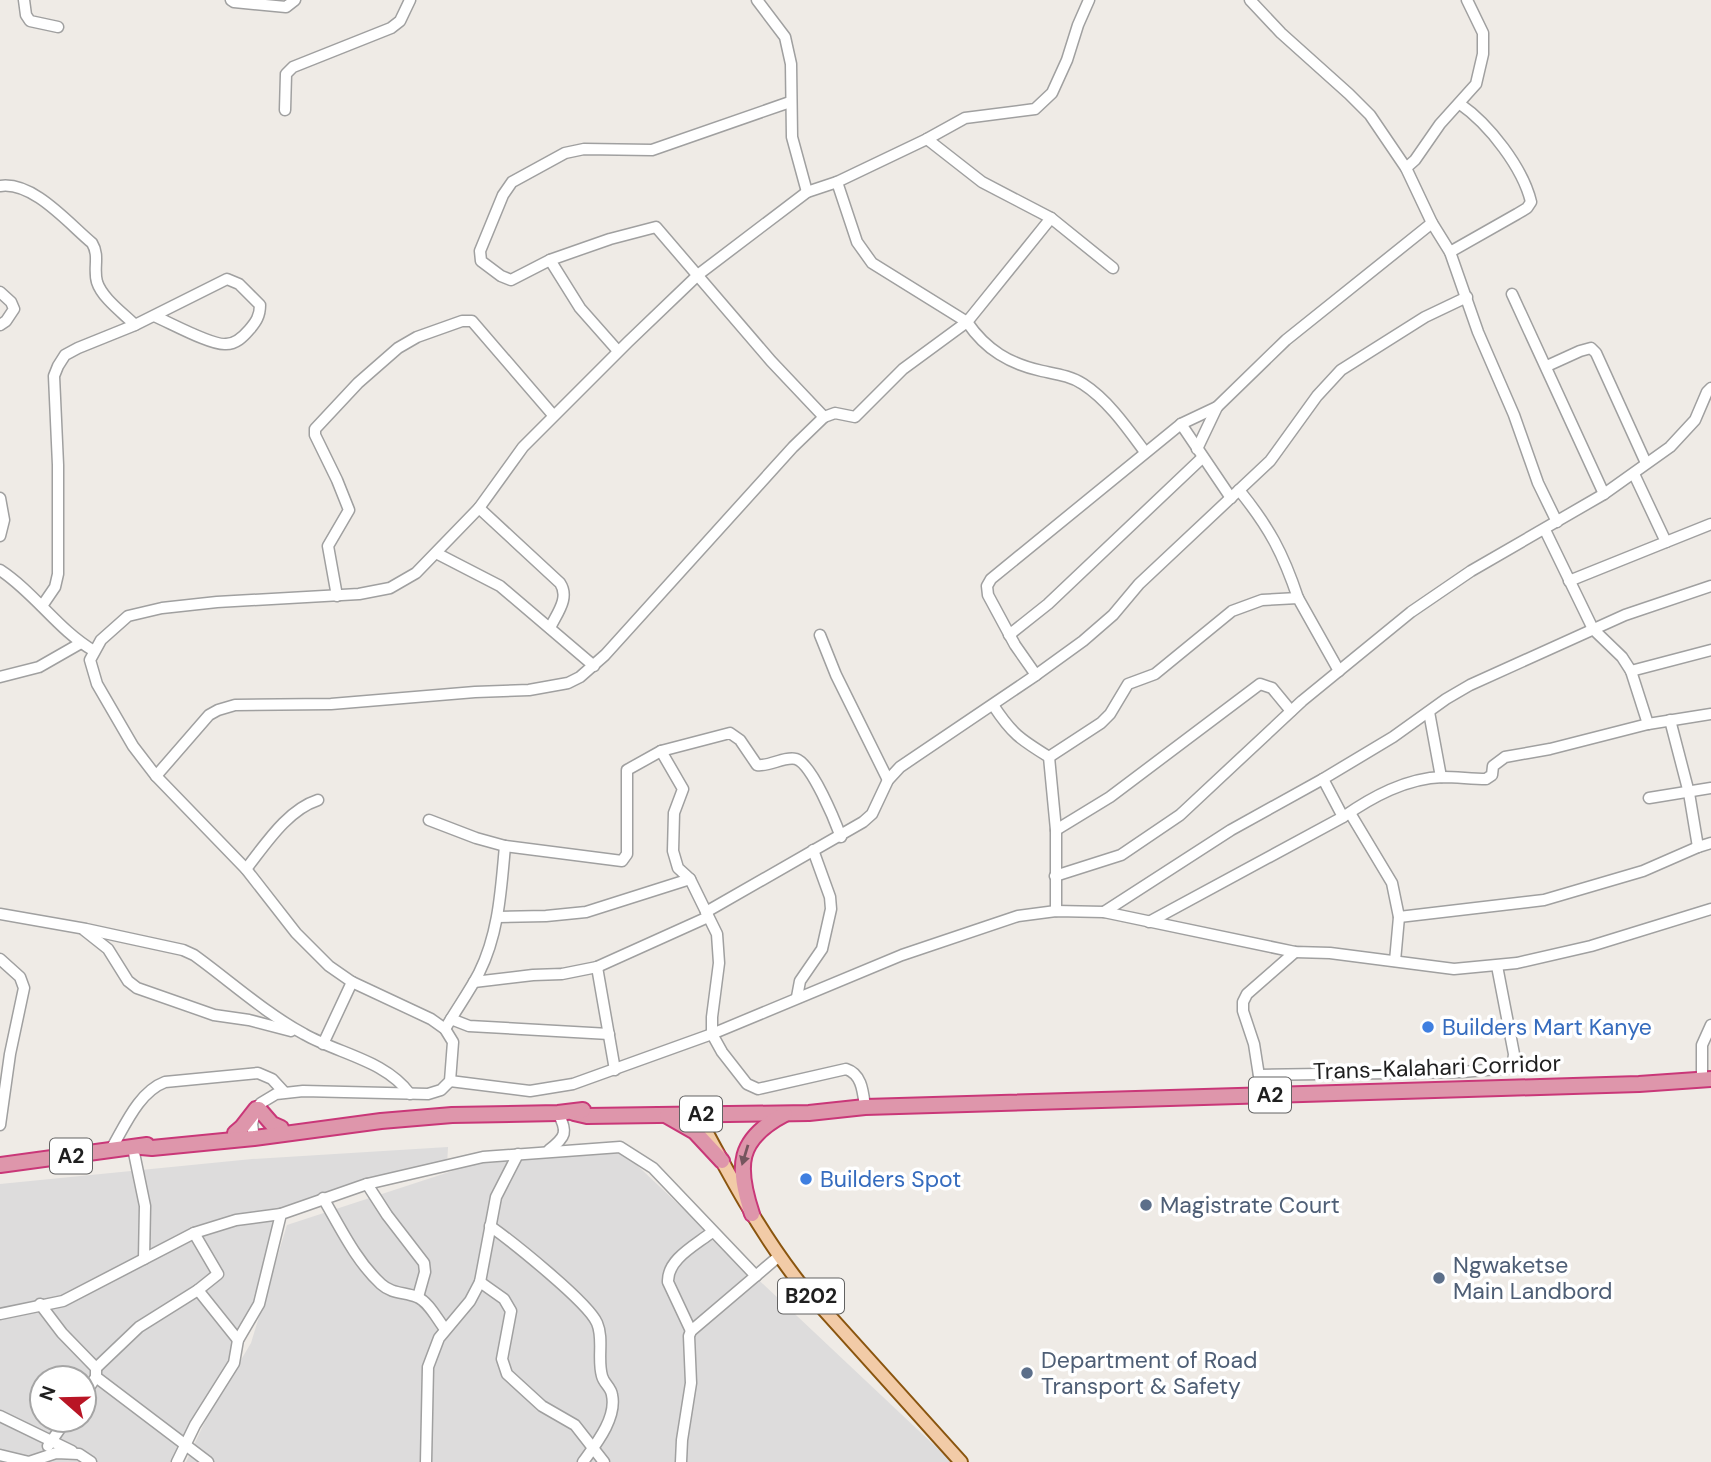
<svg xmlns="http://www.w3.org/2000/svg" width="1711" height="1462" viewBox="0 0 1711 1462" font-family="'DM Sans',sans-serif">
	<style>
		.residential { fill: #dddcdc; fill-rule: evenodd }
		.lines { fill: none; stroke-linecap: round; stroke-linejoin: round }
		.minor-casing { stroke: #a0a0a0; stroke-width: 13 }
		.major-casing { stroke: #8a550f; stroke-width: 16 }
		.highway-casing { stroke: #c93778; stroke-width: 18 }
		.minor { stroke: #fff; stroke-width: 10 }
		.major { stroke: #f2cba7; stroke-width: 12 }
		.highway { stroke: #de96ab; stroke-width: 14 }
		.oneway { fill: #75555e }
		.shop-dot { fill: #3f7fe0; stroke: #fff; stroke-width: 2.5 }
		.service-dot { fill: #5c6f8a; stroke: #fff; stroke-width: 2.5 }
		.labels { text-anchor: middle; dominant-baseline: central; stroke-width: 7; stroke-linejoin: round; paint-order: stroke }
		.shield { fill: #fff; stroke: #626262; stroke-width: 2 }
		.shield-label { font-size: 21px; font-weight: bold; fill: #1f1f1f }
		.shop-label { font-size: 23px; fill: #366cbe; stroke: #fff; text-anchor: start }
		.street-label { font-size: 23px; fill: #1f1f1f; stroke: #fff }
		.service-label { font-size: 23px; fill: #4e5e75; stroke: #fff; text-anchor: start }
	</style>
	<rect width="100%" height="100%" fill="#efebe6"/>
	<g class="residential">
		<path d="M448,1147L447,1165L281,1214L267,1275L238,1340L234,1363L177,1462H0V1184L252,1159ZM42,1378H84V1420H42Z"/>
		<polygon points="624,1153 952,1462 186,1462 207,1417 251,1343 287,1225 492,1158"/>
	</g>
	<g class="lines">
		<g class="minor-casing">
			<g id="minor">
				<polyline points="24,0 26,15 30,21 58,27"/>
				<polyline points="231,0 234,2 286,7 295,0"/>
				<polyline points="757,0 785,37 791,64 792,137 807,192"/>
				<polyline points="1250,0 1281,33 1349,94 1370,115 1406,168 1432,223 1450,252 1478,332 1514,415 1538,483 1557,522"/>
				<polyline points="285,110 286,74 293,67 391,28 400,21 410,0"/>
				<polyline points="927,139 982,182 1051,218 1113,268"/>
				<polyline points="1406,168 1415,160 1440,124 1476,84 1483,54 1483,33 1467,0"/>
				<path d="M837,182L857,242L872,263L967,322C986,350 1010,364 1042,371C1056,374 1071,376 1083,384C1108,400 1128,429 1145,452"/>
				<path d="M0,186C33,181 68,223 92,243C100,256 93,268 97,282C102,298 123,313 135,325"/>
				<path d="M1450,252L1517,214L1527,208L1531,202C1523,168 1489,124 1460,104"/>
				<polyline points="550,260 580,308 618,351"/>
				<polyline points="0,292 11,302 14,309 6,321 0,325"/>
				<polyline points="1512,294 1604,494"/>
				<polyline points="1547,366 1580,351 1591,348 1596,353 1646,463"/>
				<polyline points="824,417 835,413 855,417 903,369 967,322 1051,218"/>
				<polyline points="1181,424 1231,498"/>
				<polyline points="1197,449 1217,407"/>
				<path d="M1239,490C1269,527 1283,553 1298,598"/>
				<polyline points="0,498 4,520 0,536"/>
				<path d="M479,508L560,583C570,598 557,613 550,628"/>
				<polyline points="1545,530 1593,629 1622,657 1631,671"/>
				<polyline points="1666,542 1711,524"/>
				<polyline points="436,553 500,586 594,666"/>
				<path d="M0,570C35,593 58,630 94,651"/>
				<polyline points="1569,581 1666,542 1634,474"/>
				<polyline points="337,596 328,546 349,510 337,480 315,435 315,429 358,383 398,348 417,337 462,321 472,321 553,415"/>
				<path d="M42,606L55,587L58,574V465L54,376L58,366L65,355L78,348L135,325L227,279L239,284L260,305C260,316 256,322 249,330C243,337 236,344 226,344C212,346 169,322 154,316"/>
				<polyline points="820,635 836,675 888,780"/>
				<polyline points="1009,635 1048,604 1202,458"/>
				<polyline points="1036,675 1015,645 988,595 987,586 991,579 1181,424 1217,407 1286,340 1432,223"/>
				<polyline points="0,677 39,667 81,643"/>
				<path d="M993,705C1012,734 1020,739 1049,757L1056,830V911"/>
				<polyline points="1429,712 1441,777"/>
				<polyline points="1670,720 1689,793 1698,847"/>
				<polyline points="1648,724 1631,671 1711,650"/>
				<path d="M661,751L683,789L674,813L673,851L678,868L690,879L717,934L719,963L712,1017V1034L722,1052L747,1084L758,1089L846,1069C862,1074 863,1092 865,1107"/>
				<polyline points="1049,757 1101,723 1110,714 1128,684 1155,674 1232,611 1262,600 1298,598 1339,671"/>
				<polyline points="156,776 209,715 218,710 235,705 331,704 475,692 529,690 568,683 580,677 605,655 793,447 824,417 771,361 656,227 610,239 550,260 511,280 501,276 481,261 480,251 503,195 512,182 565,153 584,149 652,150 790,102"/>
				<polyline points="1649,798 1711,788"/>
				<polyline points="1350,813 1392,883 1399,917 1395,961"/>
				<path d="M1343,817C1372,797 1406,778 1443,777C1457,777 1472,779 1486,779L1492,775L1493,766L1505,757L1550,749L1648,724L1711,714"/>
				<path d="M429,820L476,838L505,846L622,861L627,854V770L661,751L730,733L740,740L757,765C769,767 784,756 796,759C812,764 835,821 841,837"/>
				<polyline points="1056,830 1110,797 1260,684 1272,688 1291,711"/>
				<path d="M246,869C265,845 287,810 318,800"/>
				<polyline points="1055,876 1121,855 1180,815 1302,701 1411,612 1471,571 1604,494 1670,447 1695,420 1707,392 1711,388"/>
				<polyline points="706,912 863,822 872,814 888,780 900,767 1036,675 1083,641 1113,615 1139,584 1270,461 1317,396 1341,370 1425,317 1467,297"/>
				<polyline points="1104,912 1231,830 1323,779"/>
				<path d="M0,914L86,929L183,950L194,955C230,981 265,1013 304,1034C339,1054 385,1060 410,1094"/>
				<polyline points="498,917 546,916 586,912 690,879"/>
				<polyline points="1399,917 1544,900 1643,871 1698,847 1711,843"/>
				<polyline points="1149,922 1343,817 1323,779 1393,737 1446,699 1470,685 1625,615 1711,586"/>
				<polyline points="84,930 108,949 128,981 137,988 214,1015 249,1020 291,1031"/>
				<polyline points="0,959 20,977 24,988 10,1054 0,1125"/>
				<polyline points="597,967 615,1070"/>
				<polyline points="474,982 533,975 562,974 597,967 708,917"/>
				<polyline points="797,997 800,981 822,949 831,909 830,897 813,850"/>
				<polyline points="451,1019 469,1026 609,1034"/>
				<path d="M445,1029C456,1010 469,992 479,973C499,933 501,889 505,846"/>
				<polyline points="323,1044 352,982"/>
				<polyline points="1259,1075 1462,1072 1509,1068 1513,1063 1514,1054 1497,966"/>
				<polyline points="1702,1080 1702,1045 1711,1025"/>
				<polyline points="450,1081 530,1091 573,1084 712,1034 902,955 1018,916 1056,911 1104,912 1295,952 1330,953 1454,969 1517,963 1591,946 1711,909"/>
				<polyline points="1262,1095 1254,1044 1243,1011 1243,1002 1247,994 1295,952"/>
				<polyline points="254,1138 252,1124 256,1109 261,1103 276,1094 303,1091 428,1094 441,1090 450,1081 453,1042 445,1029 431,1019 352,982 329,966 296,933 246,869 156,776 133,746 97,684 90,660 101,640 128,616 162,608 217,602 359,594 390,588 416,573 479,508 523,447 628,342 699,274 807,192 837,182 927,139 965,118 1035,109 1052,93 1067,60 1078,25 1089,0"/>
				<polyline points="133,1148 145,1206 144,1259"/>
				<path d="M549,1150C566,1137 568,1132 558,1113"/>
				<path d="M110,1151C124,1128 138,1092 165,1082L258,1073L272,1079L284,1092"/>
				<polyline points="367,1184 387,1215 424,1263 425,1272 418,1297"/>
				<path d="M323,1198C340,1227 356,1261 381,1284C392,1294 404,1292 417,1297C429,1302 437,1319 445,1329"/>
				<path d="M490,1226C511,1241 588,1302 597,1323C604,1339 597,1359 602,1376C604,1384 611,1387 612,1395C617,1418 596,1444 583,1462"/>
				<polyline points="480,1282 504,1299 511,1311 502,1359 507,1374 542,1406 575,1425 604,1462"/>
				<polyline points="198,1290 238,1340"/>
				<polyline points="40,1304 62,1333 96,1368 96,1377 208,1462"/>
				<polyline points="0,1314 63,1301 194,1233 236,1220 281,1214"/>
				<path d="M691,1331L668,1282C667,1259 696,1245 712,1232"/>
				<polyline points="96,1368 139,1327 198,1290 218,1274 194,1233"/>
				<polyline points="84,1395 96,1377"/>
				<polyline points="0,1416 72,1451"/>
				<polyline points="48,1446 66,1420"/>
				<polyline points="0,1455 29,1462 56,1453 79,1454 91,1462"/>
				<polyline points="177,1462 195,1425 234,1363 238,1340 259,1304 281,1214 367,1184 483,1157 620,1147 653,1168 756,1276"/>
				<polyline points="426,1462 428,1367 439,1338 470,1301 480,1282 496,1197 518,1154"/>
				<polyline points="681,1462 682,1440 691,1383 689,1336 691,1331 778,1257"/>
			</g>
		</g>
		<g class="major-casing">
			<path id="major" d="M693,1107C725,1167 756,1227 798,1281L961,1462"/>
		</g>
		<g class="highway-casing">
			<g id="highway">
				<polyline points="259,1109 272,1124 281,1128"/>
				<polyline points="574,1113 587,1116 809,1113 865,1107 1639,1084 1711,1079"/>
				<polyline points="667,1116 695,1132 722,1161"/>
				<polyline points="235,1133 242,1127 256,1109"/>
				<polyline points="141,1147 152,1148 254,1138 381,1121 452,1115 558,1113 583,1110"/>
				<polyline points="0,1165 147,1145"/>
				<path d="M752,1214C736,1166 737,1139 785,1114"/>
			</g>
		</g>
		<use href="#minor" class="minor"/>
		<use href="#major" class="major"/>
		<use href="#highway" class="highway"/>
	</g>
	<defs><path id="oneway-solid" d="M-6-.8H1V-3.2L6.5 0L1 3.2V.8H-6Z" transform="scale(1.75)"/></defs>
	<use class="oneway" href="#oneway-solid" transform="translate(745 1155) rotate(107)"/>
	<g class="shop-dot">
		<circle cx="1428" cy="1027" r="7"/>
		<circle cx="806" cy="1179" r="7"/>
	</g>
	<g class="service-dot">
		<circle cx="1146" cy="1205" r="7"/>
		<circle cx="1439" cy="1278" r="7"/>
		<circle cx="1027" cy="1373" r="7"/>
	</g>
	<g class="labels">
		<g class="shield">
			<rect x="1249" y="1077.5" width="42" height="35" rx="5"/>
			<rect x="680" y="1096.5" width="42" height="35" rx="5"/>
			<rect x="50" y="1138.5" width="42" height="35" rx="5"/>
			<rect x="778" y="1278.5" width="66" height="35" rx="5"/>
		</g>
		<g class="shield-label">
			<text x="1270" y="1095">A2</text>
			<text x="701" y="1114">A2</text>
			<text x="71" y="1156">A2</text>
			<text x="811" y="1296">B202</text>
		</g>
		<g class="shop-label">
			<text x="1442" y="1027">Builders Mart Kanye</text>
			<text x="820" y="1179">Builders Spot</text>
		</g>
		<g class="street-label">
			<text transform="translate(1437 1067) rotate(-2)">Trans-Kalahari Corridor</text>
		</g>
		<g class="service-label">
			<text x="1160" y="1205">Magistrate Court</text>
			<text x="1453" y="1265">Ngwaketse<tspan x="1453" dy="26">Main Landbord</tspan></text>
			<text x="1041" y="1360">Department of Road<tspan x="1041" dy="26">Transport &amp; Safety</tspan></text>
		</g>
	</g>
	<g transform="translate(63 1399) rotate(290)"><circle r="33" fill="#ffffff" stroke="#a5a5a5" stroke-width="2"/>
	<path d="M0-5L12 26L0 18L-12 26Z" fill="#b91525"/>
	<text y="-10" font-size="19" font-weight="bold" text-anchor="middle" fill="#1f1f1f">N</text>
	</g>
</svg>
